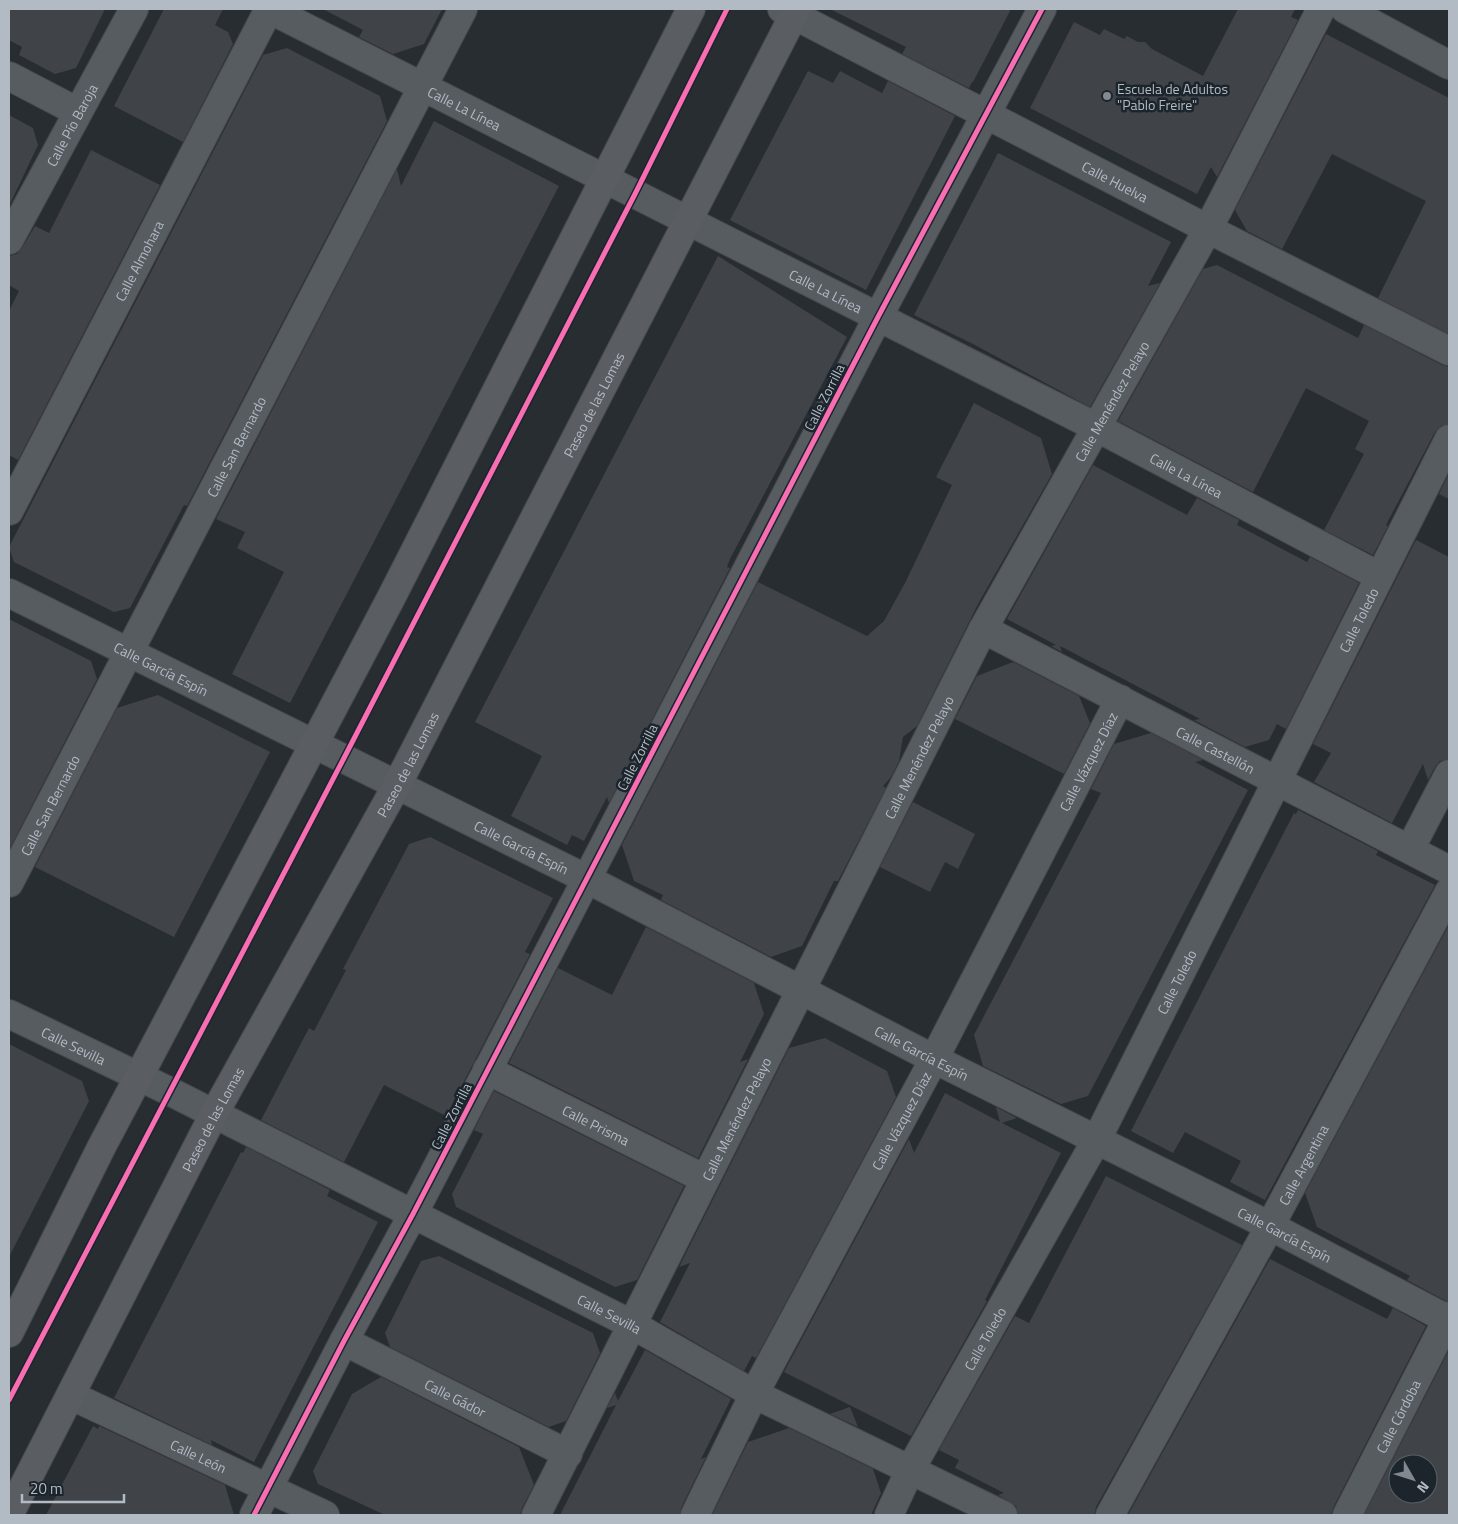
<svg xmlns="http://www.w3.org/2000/svg" width="1458" height="1524" viewBox="0 0 1458 1524" font-family="'Titillium Web',sans-serif">
	<style>
		.building { fill: #404449; fill-rule: evenodd }
		.lines { fill: none; stroke-linecap: round; stroke-linejoin: round }
		.minor-casing { stroke: #46494d; stroke-width: 30 }
		.major-casing { stroke: #454a4f; stroke-width: 30 }
		.minor { stroke: #575c61; stroke-width: 28 }
		.major { stroke: #5a5d62; stroke-width: 28 }
		.cycleway-casing { stroke: #1c242c; stroke-width: 8 }
		.cycleway { stroke: #f96db3; stroke-width: 5 }
		.poi-dot { fill: #828990; stroke: #1c242c; stroke-width: 2 }
		.labels { text-anchor: middle; dominant-baseline: central; stroke-width: 5; stroke-linejoin: round; paint-order: stroke }
		.poi-label { font-size: 14px; fill: #b2bac3; stroke: #1c242c; text-anchor: start }
		.street-label { font-size: 14px; fill: #b2bac3; stroke: #1c242c }
	</style>
	<rect width="100%" height="100%" fill="#282d32"/>
	<g class="building">
		<polygon points="9,9 105,9 76,68 55,74 19,55 22,47 9,40"/>
		<polygon points="164,9 223,9 215,25 228,32 233,44 183,142 114,106"/>
		<polygon points="323,9 442,9 424,44 393,54 359,37 363,30"/>
		<polygon points="830,9 1011,9 973,82 972,82 969,88 902,54 906,47"/>
		<polygon points="1238,9 1295,9 1291,17 1298,20 1217,177 1211,167 1197,194 1030,108 1074,22 1100,35 1104,29 1124,39 1127,36 1138,42 1145,42 1152,49 1203,76"/>
		<polygon points="1326,34 1449,98 1449,334 1378,298 1426,201 1332,154 1282,249 1247,231 1235,210"/>
		<polygon points="287,48 380,96 387,121 187,506 184,505 130,608 114,612 14,562 9,547 263,55"/>
		<polygon points="808,71 833,83 840,71 882,93 888,81 955,116 866,290 730,220"/>
		<polygon points="9,115 33,128 38,145 9,206"/>
		<polygon points="434,121 559,186 290,703 232,674 284,572 237,548 245,532 216,519 397,169 401,186"/>
		<polygon points="91,150 160,185 18,460 9,455 9,311 19,291 9,285 9,256 17,254 22,248 35,226 49,233"/>
		<polygon points="998,153 1171,242 1148,286 1160,283 1090,407 973,344 914,315"/>
		<polygon points="718,256 847,337 730,559 727,567 730,568 609,803 607,797 584,841 572,835 567,845 511,816 542,756 475,722"/>
		<polygon points="1217,265 1358,338 1364,325 1442,365 1449,367 1449,424 1441,426 1435,432 1386,525 1388,526 1373,555 1324,530 1364,454 1355,449 1369,421 1306,388 1253,492 1118,421 1203,269"/>
		<polygon points="974,403 1041,438 1052,474 978,604 917,726 903,737 899,761 891,777 883,786 886,788 838,881 834,881 802,946 771,957 661,900 663,895 634,881 622,845 758,582 867,636 884,621 905,583 952,485 936,477"/>
		<polygon points="1093,465 1187,515 1197,498 1239,520 1237,525 1307,562 1310,557 1359,583 1286,729 1277,724 1269,740 1245,747 1194,720 1200,719 1060,646 1062,652 1051,646 1056,645 1007,619"/>
		<polygon points="1449,473 1449,499 1439,494"/>
		<polygon points="1416,540 1449,557 1449,759 1440,761 1435,767 1428,780 1423,764 1392,823 1314,782 1331,753 1313,744"/>
		<polygon points="9,619 91,661 97,679 9,850"/>
		<polygon points="1013,662 1079,696 1090,723 1064,774 955,719 977,676"/>
		<polygon points="158,695 270,752 174,937 35,867 117,708"/>
		<polygon points="1151,733 1203,760 1195,762 1248,790 1088,1096 1061,1104 983,1066 974,1035 1101,793 1091,789 1114,744"/>
		<polygon points="913,802 975,834 958,869 945,862 930,892 880,867"/>
		<polygon points="1298,810 1378,851 1376,855 1435,885 1265,1200 1230,1182 1241,1161 1185,1132 1173,1153 1131,1131 1247,904 1294,813 1296,814"/>
		<polygon points="430,837 553,898 525,952 530,954 446,1116 384,1085 344,1162 261,1120 309,1028 314,1031 346,970 343,969 409,844"/>
		<polygon points="1449,925 1449,1301 1446,1301 1407,1280 1410,1276 1317,1227 1305,1193"/>
		<polygon points="646,927 754,983 764,1014 740,1062 748,1059 698,1158 509,1063 558,968 612,995"/>
		<polygon points="825,1038 887,1071 896,1097 756,1358 752,1356 744,1371 660,1322 690,1263 679,1267 789,1048"/>
		<polygon points="9,1044 82,1081 89,1101 9,1257"/>
		<polygon points="494,1091 684,1186 637,1280 615,1287 456,1207 452,1194 483,1134 474,1130"/>
		<polygon points="945,1093 1000,1122 996,1107 1017,1118 1002,1123 1061,1153 985,1300 987,1301 911,1436 784,1372 909,1139 914,1153"/>
		<polygon points="246,1147 330,1190 327,1196 378,1222 254,1462 211,1440 212,1445 114,1398 241,1152 243,1153"/>
		<polygon points="1106,1176 1242,1245 1096,1507 1094,1515 1018,1515 1016,1506 998,1495 1004,1493 955,1468 959,1460 939,1450 1015,1316 1029,1323"/>
		<polygon points="439,1256 593,1333 600,1353 566,1421 549,1427 390,1347 385,1333 421,1261"/>
		<polygon points="1270,1259 1387,1319 1393,1308 1426,1326 1333,1508 1331,1515 1128,1515"/>
		<polygon points="645,1350 731,1399 701,1459 706,1457 681,1508 680,1515 560,1515 616,1405 607,1408 615,1393 618,1401"/>
		<path d="M1449,1350V1515H1364ZM1398,1464H1428V1494H1398Z"/>
		<polygon points="381,1377 519,1447 534,1485 522,1508 520,1515 385,1515 318,1484 313,1471 352,1394"/>
		<polygon points="850,1407 858,1427 830,1414"/>
		<polygon points="93,1426 98,1429 99,1426 225,1485 234,1515 46,1515"/>
		<polygon points="789,1428 873,1469 881,1493 871,1515 712,1515 748,1442"/>
	</g>
	<g class="lines">
		<g class="minor-casing">
			<g id="minor">
				<path id="s1" d="M269,9L1096,427L1379,576"/>
				<path id="s2" d="M782,9L1208,229L1449,351"/>
				<polyline points="1345,9 1449,65"/>
				<polyline points="9,76 78,112"/>
				<path id="s3" d="M9,240L134,9"/>
				<path id="s4" d="M9,511L269,9"/>
				<path id="s5" d="M9,593L587,879L934,1059L1270,1226L1449,1320"/>
				<path id="s6" d="M983,629L1449,870"/>
				<polyline points="1410,849 1449,774"/>
				<path id="s7" d="M9,883L463,9"/>
				<path id="s8" d="M9,1014L171,1092L631,1324L754,1394L1003,1515"/>
				<path id="s9" d="M487,1070L705,1179"/>
				<path id="s10" d="M344,1341L568,1454"/>
				<path id="s11" d="M72,1396L325,1515"/>
				<polyline points="254,1515 344,1341 413,1214 878,317 1042,9"/>
				<path id="s12" d="M536,1515L983,629L1208,229L1321,9"/>
				<path id="s13" d="M695,1515L754,1394L934,1059L1120,699"/>
				<path id="s14" d="M889,1515L910,1470L1097,1139L1449,439"/>
				<path id="s15" d="M1110,1515L1270,1226L1449,892"/>
				<path id="s16" d="M1347,1515L1449,1316"/>
			</g>
		</g>
		<g class="major-casing">
			<g id="major">
				<polyline points="9,1333 101,1148 391,598 691,9"/>
				<path id="s17" d="M9,1515L214,1114L397,785L797,9"/>
			</g>
		</g>
		<use href="#minor" class="minor"/>
		<use href="#major" class="major"/>
		<g class="cycleway-casing">
			<g id="cycleway">
				<polyline points="9,1400 344,758 635,194 727,9"/>
				<polyline points="254,1515 344,1341 413,1214 878,317 1042,9"/>
			</g>
		</g>
		<use href="#cycleway" class="cycleway"/>
	</g>
	<circle class="poi-dot" cx="1107" cy="96" r="5"/>
	<g class="labels">
		<g class="poi-label">
			<text x="1117" y="88">Escuela de Adultos<tspan x="1117" dy="16">"Pablo Freire"</tspan></text>
		</g>
		<g class="street-label">
			<text stroke="none"><textPath href="#s1" startOffset="219">Calle La Línea</textPath></text>
			<text stroke="none"><textPath href="#s3" startOffset="131">Calle Pío Baroja</textPath></text>
			<text stroke="none"><textPath href="#s2" startOffset="375">Calle Huelva</textPath></text>
			<text stroke="none"><textPath href="#s4" startOffset="282">Calle Almohara</textPath></text>
			<text stroke="none"><textPath href="#s1" startOffset="624">Calle La Línea</textPath></text>
			<text transform="translate(824 397) rotate(-63)">Calle Zorrilla</text>
			<text stroke="none"><textPath href="#s12" startOffset="1254">Calle Menéndez Pelayo</textPath></text>
			<text stroke="none"><textPath href="#s17" startOffset="1255">Paseo de las Lomas</textPath></text>
			<text stroke="none"><textPath href="#s7" startOffset="492">Calle San Bernardo</textPath></text>
			<text stroke="none"><textPath href="#s1" startOffset="1029">Calle La Línea</textPath></text>
			<text stroke="none"><textPath href="#s14" startOffset="1011">Calle Toledo</textPath></text>
			<text stroke="none"><textPath href="#s5" startOffset="170">Calle García Espín</textPath></text>
			<text stroke="none"><textPath href="#s6" startOffset="262">Calle Castellón</textPath></text>
			<text transform="translate(637 757) rotate(-63)">Calle Zorrilla</text>
			<text stroke="none"><textPath href="#s12" startOffset="849">Calle Menéndez Pelayo</textPath></text>
			<text stroke="none"><textPath href="#s13" startOffset="850">Calle Vázquez Díaz</textPath></text>
			<text stroke="none"><textPath href="#s17" startOffset="850">Paseo de las Lomas</textPath></text>
			<text stroke="none"><textPath href="#s7" startOffset="88">Calle San Bernardo</textPath></text>
			<text stroke="none"><textPath href="#s5" startOffset="572">Calle García Espín</textPath></text>
			<text stroke="none"><textPath href="#s14" startOffset="606">Calle Toledo</textPath></text>
			<text stroke="none"><textPath href="#s8" startOffset="72">Calle Sevilla</textPath></text>
			<text stroke="none"><textPath href="#s5" startOffset="1022">Calle García Espín</textPath></text>
			<text transform="translate(451 1116) rotate(-63)">Calle Zorrilla</text>
			<text stroke="none"><textPath href="#s12" startOffset="444">Calle Menéndez Pelayo</textPath></text>
			<text stroke="none"><textPath href="#s17" startOffset="445">Paseo de las Lomas</textPath></text>
			<text stroke="none"><textPath href="#s13" startOffset="445">Calle Vázquez Díaz</textPath></text>
			<text stroke="none"><textPath href="#s9" startOffset="122">Calle Prisma</textPath></text>
			<text stroke="none"><textPath href="#s15" startOffset="400">Calle Argentina</textPath></text>
			<text stroke="none"><textPath href="#s5" startOffset="1428">Calle García Espín</textPath></text>
			<text stroke="none"><textPath href="#s8" startOffset="671">Calle Sevilla</textPath></text>
			<text stroke="none"><textPath href="#s14" startOffset="201">Calle Toledo</textPath></text>
			<text stroke="none"><textPath href="#s10" startOffset="125">Calle Gádor</textPath></text>
			<text stroke="none"><textPath href="#s16" startOffset="111">Calle Córdoba</textPath></text>
			<text stroke="none"><textPath href="#s11" startOffset="140">Calle León</textPath></text>
		</g>
	</g>
	<rect width="1458" height="1524" fill="none" stroke="#b2bac3" stroke-width="20"/>
	<g transform="translate(1413 1479) rotate(129)"><circle r="24" fill="#1c242c" stroke="#586068"/>
	<path d="M0-4L9 19L0 12L-9 19Z" fill="#828990"/>
	<text y="-8" font-size="14" font-weight="bold" text-anchor="middle" fill="#b2bac3">N</text>
	</g>
	<path d="M22 1494v8h102v-8" fill="none" stroke="#b2bac3" stroke-width="2.5"/>
	<text x="30" y="1494" font-size="15" fill="#b2bac3" stroke="#1c242c" stroke-width="4" paint-order="stroke">20 m</text>
</svg>
